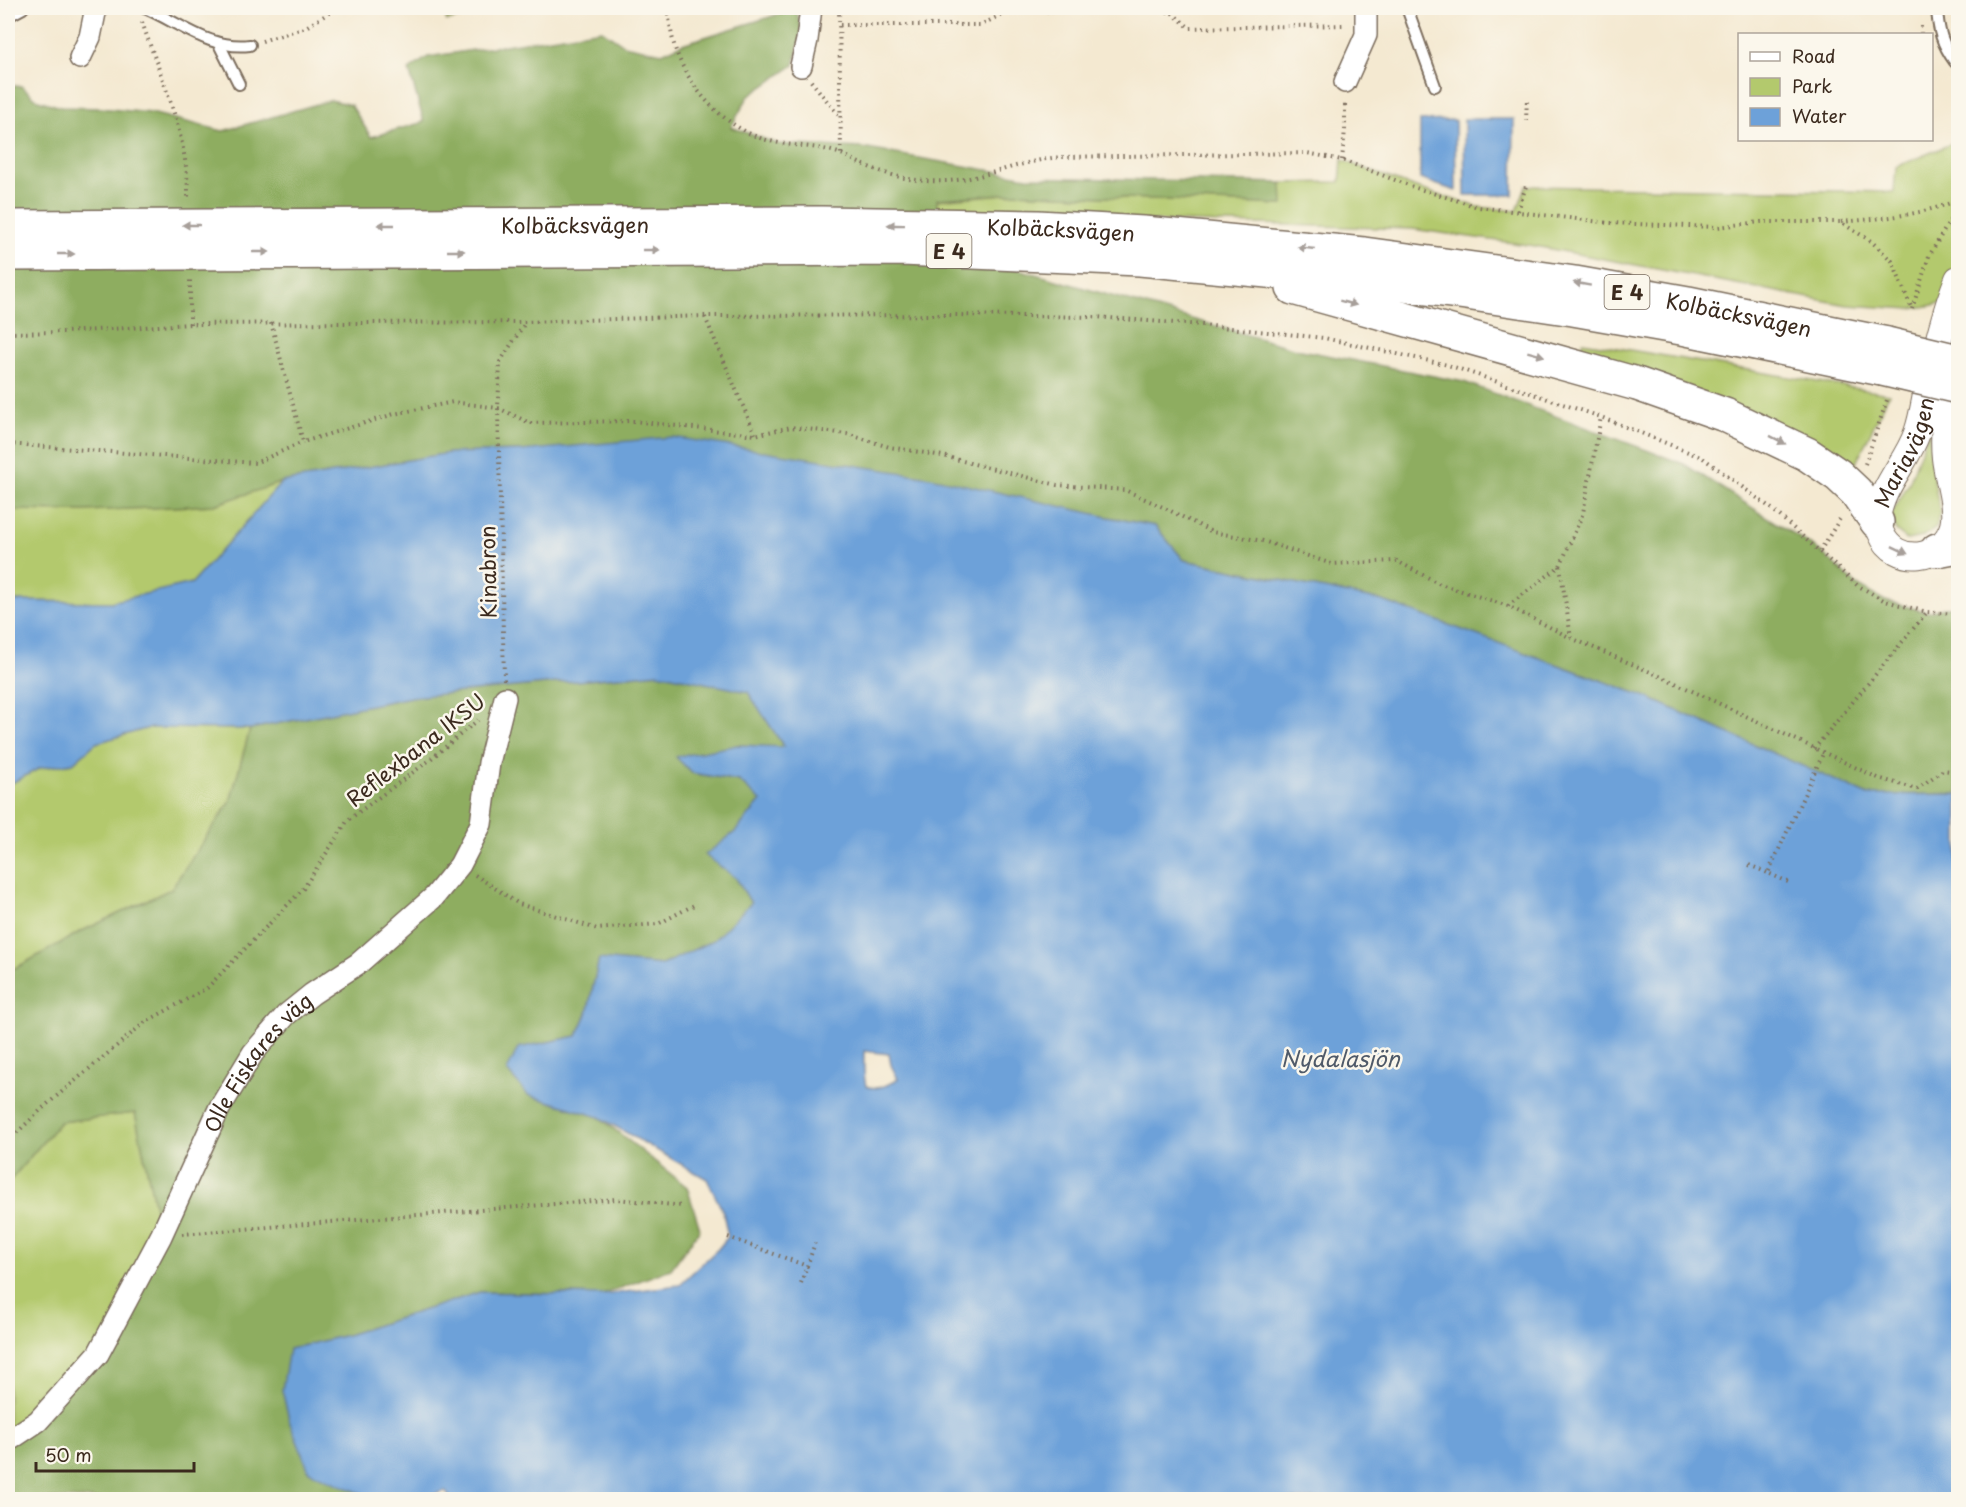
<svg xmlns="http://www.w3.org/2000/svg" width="1966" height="1507" viewBox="0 0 1966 1507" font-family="'Playpen Sans',sans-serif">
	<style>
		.green { fill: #b3c96d; stroke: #777a46; stroke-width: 1.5 }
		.forest { fill: #8ead60; stroke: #646c3f; stroke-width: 1.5 }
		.water { fill: #6da1d9; stroke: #54667c; stroke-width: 1.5; fill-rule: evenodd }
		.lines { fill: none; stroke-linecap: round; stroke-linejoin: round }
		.service-casing { stroke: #7c6d5d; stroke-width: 14 }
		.minor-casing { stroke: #7c6d5d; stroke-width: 24 }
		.tertiary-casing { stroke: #7c6d5d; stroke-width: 28 }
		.trunk-casing { stroke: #7c6d5d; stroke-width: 36 }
		.path { stroke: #7c6d5d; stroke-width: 4; stroke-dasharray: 1.5 4.5; stroke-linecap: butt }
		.service { stroke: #fff; stroke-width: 10 }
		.minor { stroke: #fff; stroke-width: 21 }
		.tertiary { stroke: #fff; stroke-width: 26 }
		.trunk { stroke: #fff; stroke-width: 33 }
		.trunk-bridge-casing { stroke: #7c6d5d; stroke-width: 36; stroke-linecap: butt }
		.trunk-bridge { stroke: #fff; stroke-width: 33 }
		.oneway { fill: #a79f9a }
		.labels { text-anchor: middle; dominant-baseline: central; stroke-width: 5; stroke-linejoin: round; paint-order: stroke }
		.shield { fill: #fbf7ec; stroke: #75685c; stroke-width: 1.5 }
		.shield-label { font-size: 20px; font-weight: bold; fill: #3b2a1e }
		.street-label { font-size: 21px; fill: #3b2a1e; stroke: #fbf7ec }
		.water-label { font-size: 22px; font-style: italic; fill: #4f5a69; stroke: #fbf7ec }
	</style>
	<rect width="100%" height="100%" fill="#fbf7ec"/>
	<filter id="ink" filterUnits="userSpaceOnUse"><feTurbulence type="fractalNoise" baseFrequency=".0167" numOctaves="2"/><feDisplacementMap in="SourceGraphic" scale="12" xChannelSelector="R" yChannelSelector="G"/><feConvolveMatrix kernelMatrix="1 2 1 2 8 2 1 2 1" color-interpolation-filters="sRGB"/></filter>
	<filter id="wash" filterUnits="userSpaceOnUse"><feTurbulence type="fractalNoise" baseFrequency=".008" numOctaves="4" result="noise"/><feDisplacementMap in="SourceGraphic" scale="24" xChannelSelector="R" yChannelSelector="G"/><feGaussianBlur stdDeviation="1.35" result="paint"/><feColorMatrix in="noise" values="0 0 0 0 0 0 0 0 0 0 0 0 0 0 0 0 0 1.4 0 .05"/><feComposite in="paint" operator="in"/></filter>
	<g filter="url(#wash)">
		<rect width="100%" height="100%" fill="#f4e9d1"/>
		<g class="green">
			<polygon points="443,8 484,8 480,12 447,21"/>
			<polygon points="1958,141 1958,279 1949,302 1912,309 1847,305 1535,246 1412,229 937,214 937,200 1016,193 1282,205 1282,183 1340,182 1342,160 1416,188 1478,207 1517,211 1526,186 1894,192 1896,167"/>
			<polygon points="1583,342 1889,394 1853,469 1577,353"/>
			<polygon points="1929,429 1931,464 1940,512 1936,528 1922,537 1907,540 1896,531 1891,515 1909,483"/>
			<polygon points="282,482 192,583 112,602 8,601 8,510 83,511 214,505"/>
			<polygon points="149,728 250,729 230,802 171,889 82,931 16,968 8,969 8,785 40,768 73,763 96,743"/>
			<polygon points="135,1113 161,1236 98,1354 8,1441 8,1183 60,1122"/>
		</g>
		<g class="forest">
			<polygon points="796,9 802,31 794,65 748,97 731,127 778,144 862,148 1027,177 1282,183 1283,205 1016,193 937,199 938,246 1296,349 1464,382 1684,464 1820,551 1857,585 1885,601 1927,612 1958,605 1958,794 1868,795 1644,696 1383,601 1184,560 1155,526 1108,517 521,451 449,453 282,482 214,505 83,511 8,510 8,86 21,86 38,100 61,107 100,108 151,113 223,131 331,100 351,105 371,137 424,122 409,70 428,57 602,30 624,45 662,53 682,44"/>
			<polygon points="659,673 749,692 785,748 737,745 692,773 739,781 762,801 735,832 705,855 736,878 752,903 714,940 662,965 599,959 587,1014 577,1036 519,1048 528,1095 599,1117 687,1187 700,1229 671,1269 602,1295 480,1292 347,1335 289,1349 363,1495 390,1499 8,1499 8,1441 98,1354 161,1236 135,1113 60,1122 8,1183 8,969 16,968 82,931 171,889 230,802 250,729 411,697"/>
		</g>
		<g class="water">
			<polygon points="1464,119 1514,119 1513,195 1465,195"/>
			<polygon points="1455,120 1456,191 1420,179 1420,121"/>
			<path d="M672,437L930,477L1108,517L1155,526L1184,560L1383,601L1644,696L1868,795L1958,794V1499L451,1500L446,1491C434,1494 421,1498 409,1500C373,1503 341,1485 309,1471L290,1423L282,1390L289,1349L347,1335L480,1292L602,1295L679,1285L718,1249L728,1237L723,1212L707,1179L599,1117L528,1095L507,1071L518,1048L577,1036L587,1014L599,959L662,965L714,940L751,903L736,878L705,855L735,832L761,801L739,781L692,773L676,757L737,745L784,747L748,692L658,673L411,697L250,729L149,728L96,743L73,763L40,768L8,785V601L111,602L192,583L282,482L449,453L521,451ZM864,1051L889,1054L891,1065L898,1079C888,1085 877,1091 866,1086C863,1074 864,1063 864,1051Z"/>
		</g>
	</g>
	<g filter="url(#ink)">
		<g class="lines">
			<g class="service-casing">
				<g id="service">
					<path d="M145,8C180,23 210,50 250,45"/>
					<polyline points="1407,8 1435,86"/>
					<path d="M1937,8C1938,30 1942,44 1955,62L1958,63"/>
					<polyline points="8,16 23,8"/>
					<polyline points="219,44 239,84"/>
				</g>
			</g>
			<g class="minor-casing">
				<g id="minor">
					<polyline points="80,58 90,37 96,8"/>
					<polyline points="801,66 807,40 811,8"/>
					<polyline points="1345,82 1366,35 1366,8"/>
					<path id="s1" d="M8,1441L38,1421L98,1354L161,1236L219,1109L253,1053L286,1015L312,994L359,963L434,897L460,865L481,824L489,763L505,698"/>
				</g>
			</g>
			<g class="tertiary-casing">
				<g id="tertiary">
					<path id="s2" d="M1954,368C1947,398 1942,428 1945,458C1947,478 1958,507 1953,526C1943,561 1895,567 1881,533C1879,528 1877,524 1877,520C1880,488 1907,462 1917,433C1923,416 1925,397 1929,380C1937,346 1945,311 1958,279"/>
				</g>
			</g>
			<g class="trunk-casing">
				<g id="trunk">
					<path id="s3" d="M8,227L822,223L1038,227L1143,233L1364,254L1575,283L1688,303L1887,344"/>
					<polyline points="8,254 902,249 1140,259 1362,280 1466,293 1573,309 1687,329 1882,369"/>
					<polyline points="1293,288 1637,384 1725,415 1807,454 1838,475 1856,492 1877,522"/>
					<polyline points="1937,550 1958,546"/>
				</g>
			</g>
			<g class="path">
				<path d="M667,8C670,21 671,35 675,48C689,89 726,130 770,141C793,147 818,145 841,154C848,156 855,162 862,164C889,176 917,183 946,181C986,179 1022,160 1062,157L1307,153L1342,160L1416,188L1478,207L1609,223L1717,227L1761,222H1840L1871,241L1892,261L1912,309"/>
				<polyline points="839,8 841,154"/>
				<path d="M142,22C162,81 189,137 188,200"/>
				<polyline points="840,25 981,25 1009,11 1171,12 1190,28 1344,25"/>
				<polyline points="1921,26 1921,34"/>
				<polyline points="262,41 306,27 337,8"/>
				<polyline points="811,81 840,117"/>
				<polyline points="1526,121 1527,98"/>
				<polyline points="1342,160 1345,130 1345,101"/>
				<polyline points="1518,211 1526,186"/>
				<path d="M1841,222C1883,218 1919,216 1958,200"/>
				<polyline points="1912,309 1929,256 1958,207"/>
				<polyline points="705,317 755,434"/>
				<polyline points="271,323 303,442 394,414 453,402 498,408 530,423 634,421 755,435 791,427 847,434 889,447 943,456 1057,485 1125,490 1165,508 1212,532 1263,541 1332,564 1397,561 1440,584 1508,606 1571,638 1669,680 1878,778 1917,789 1943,770 1958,772"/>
				<polyline points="190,324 190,280"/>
				<polyline points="8,333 64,332 190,324 525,322 705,316 954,315 1096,317 1202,325 1324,338 1448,365 1601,417 1703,458 1772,509 1857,585 1885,601 1927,612 1958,614"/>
				<polyline points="8,444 255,463 303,442"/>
				<polyline points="1865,464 1888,397"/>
				<polyline points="1820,551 1841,517"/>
				<polyline points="1560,566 1571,638"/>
				<polyline points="1508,606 1560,566 1583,513 1601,417"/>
				<polyline points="504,680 498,408 500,362 525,323"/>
				<polyline points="1814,749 1927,612"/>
				<polyline points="1749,865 1768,873"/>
				<polyline points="475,875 519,904 597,929 658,924 694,905"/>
				<polyline points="1788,882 1768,873 1823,754"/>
				<polyline points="8,1141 45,1106 144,1023 207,988 303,889 348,820 427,762 478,720"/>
				<polyline points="182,1234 617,1199 683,1206"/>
				<polyline points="728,1237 807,1266 815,1243"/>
				<polyline points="801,1283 807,1266"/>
			</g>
			<use href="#service" class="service"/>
			<use href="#minor" class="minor"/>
			<use href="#tertiary" class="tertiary"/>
			<use href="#trunk" class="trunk"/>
			<g class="trunk-bridge-casing">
				<g id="trunk-bridge">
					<polyline points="1887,344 1958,361"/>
					<polyline points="1882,369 1958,387"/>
				</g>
			</g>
			<use href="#trunk-bridge" class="trunk-bridge"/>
		</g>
		<defs><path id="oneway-solid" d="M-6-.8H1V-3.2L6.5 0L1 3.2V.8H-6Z" transform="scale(1.5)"/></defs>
		<g class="oneway">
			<use href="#oneway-solid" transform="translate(191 225) rotate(180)"/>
			<use href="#oneway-solid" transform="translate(386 225) rotate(-180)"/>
			<use href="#oneway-solid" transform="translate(896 225) rotate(-179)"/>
			<use href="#oneway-solid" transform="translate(1306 248) rotate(-174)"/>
			<use href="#oneway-solid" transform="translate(651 250)"/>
			<use href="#oneway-solid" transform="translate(456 251)"/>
			<use href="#oneway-solid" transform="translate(261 252)"/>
			<use href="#oneway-solid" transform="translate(66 254)"/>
			<use href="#oneway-solid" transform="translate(1582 284) rotate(-170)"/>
			<use href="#oneway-solid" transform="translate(1348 303) rotate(15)"/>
			<use href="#oneway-solid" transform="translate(1536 354) rotate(15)"/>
			<use href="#oneway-solid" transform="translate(1778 440) rotate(27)"/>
			<use href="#oneway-solid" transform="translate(1900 550) rotate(26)"/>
		</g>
	</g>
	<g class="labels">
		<g class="shield">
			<rect x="926.5" y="234" width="45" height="34" rx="4.5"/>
			<rect x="1604.5" y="275" width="45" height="34" rx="4.5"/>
		</g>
		<g class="shield-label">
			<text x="949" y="251">E 4</text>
			<text x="1627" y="292">E 4</text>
		</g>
		<g class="street-label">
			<text stroke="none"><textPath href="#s3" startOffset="567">Kolbäcksvägen</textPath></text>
			<text stroke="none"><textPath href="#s3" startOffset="1053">Kolbäcksvägen</textPath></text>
			<text stroke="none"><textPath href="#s3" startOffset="1737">Kolbäcksvägen</textPath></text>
			<text stroke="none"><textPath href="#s2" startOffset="342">Mariavägen</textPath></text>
			<text transform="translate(487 572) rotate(-91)">Kinabron</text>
			<text transform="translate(415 749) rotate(-38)">Reflexbana IKSU</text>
			<text stroke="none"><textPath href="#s1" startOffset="460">Olle Fiskares väg</textPath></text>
		</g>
		<g class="water-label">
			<text x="1340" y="1057">Nydalasjön</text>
		</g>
	</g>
	<rect width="1966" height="1507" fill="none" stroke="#fbf7ec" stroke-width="30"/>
	<rect x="1738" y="33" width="195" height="108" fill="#fbf7ec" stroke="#aea59a" stroke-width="1.5"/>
	<rect x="1750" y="52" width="30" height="9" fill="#ffffff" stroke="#aea59a" stroke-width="1.5"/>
	<text x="1792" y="63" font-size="18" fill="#3b2a1e">Road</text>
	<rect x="1750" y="78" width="30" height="18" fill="#b3c96d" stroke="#aea59a" stroke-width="1.5"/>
	<text x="1792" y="93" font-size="18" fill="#3b2a1e">Park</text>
	<rect x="1750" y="108" width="30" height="18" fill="#6da1d9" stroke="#aea59a" stroke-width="1.5"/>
	<text x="1792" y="123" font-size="18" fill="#3b2a1e">Water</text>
	<path d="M36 1462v9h158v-9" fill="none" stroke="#3b2a1e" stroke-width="3"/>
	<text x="45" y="1462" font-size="18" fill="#3b2a1e" stroke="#fbf7ec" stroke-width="4.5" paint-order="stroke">50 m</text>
</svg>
